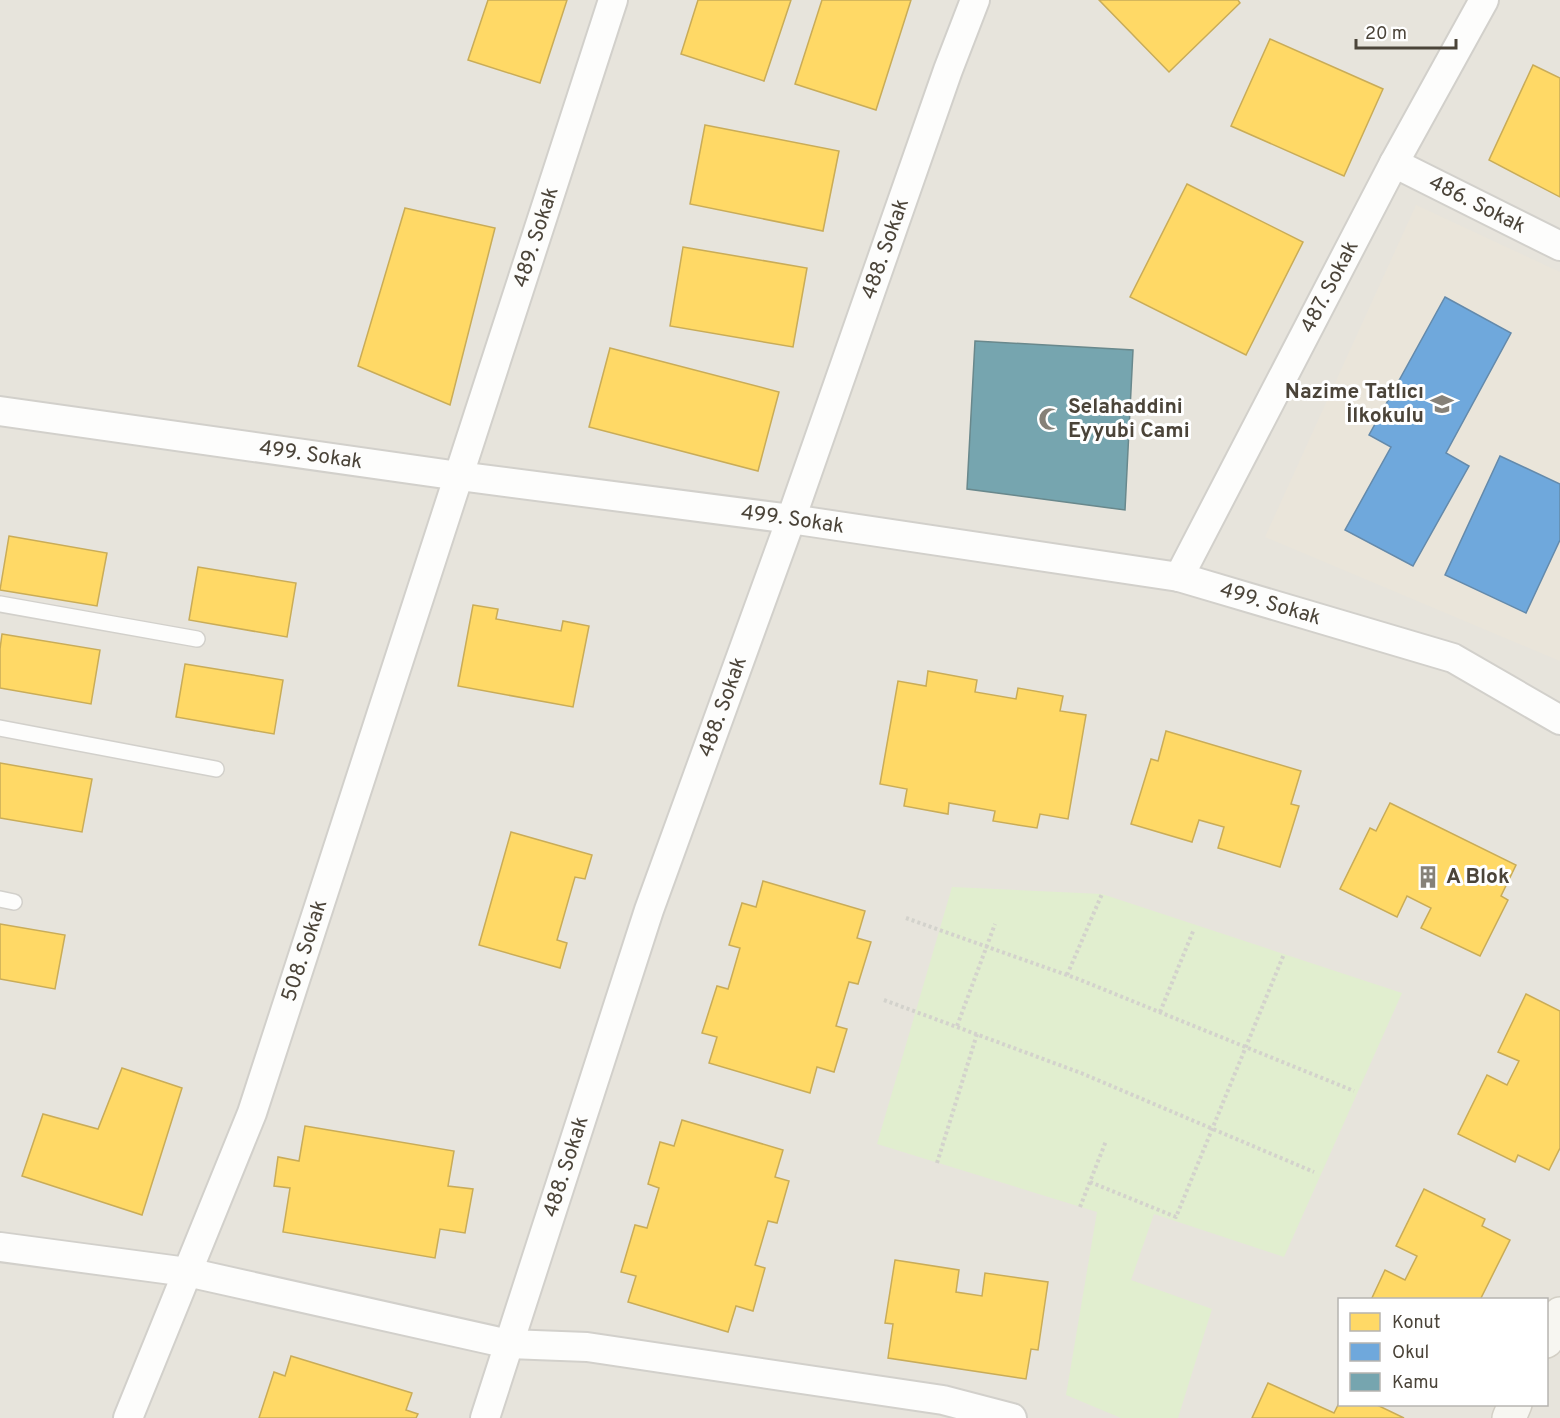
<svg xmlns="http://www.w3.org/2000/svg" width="1560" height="1418" viewBox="0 0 1560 1418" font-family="Overpass,sans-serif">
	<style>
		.residential { fill: #e7e4dc; fill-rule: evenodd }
		.education { fill: #eae5da }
		.green { fill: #e1eecf }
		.homes { fill: #ffd966; stroke: #c9ac58; stroke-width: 1.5 }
		.schools { fill: #6fa8dc; stroke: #648aab; stroke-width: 1.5 }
		.public { fill: #76a5af; stroke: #69888c; stroke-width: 1.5 }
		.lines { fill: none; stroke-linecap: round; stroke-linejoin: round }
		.lane-casing { stroke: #d2d0cb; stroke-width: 18 }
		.street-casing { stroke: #d2d0cb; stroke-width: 32 }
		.secondary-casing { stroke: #d3cfc5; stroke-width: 36 }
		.path { stroke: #d3d2cc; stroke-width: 4; stroke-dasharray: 3 3; stroke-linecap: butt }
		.lane { stroke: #fdfdfc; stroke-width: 15 }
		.street { stroke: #fdfdfc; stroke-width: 28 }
		.secondary { stroke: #f7f6f1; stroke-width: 33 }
		.labels { text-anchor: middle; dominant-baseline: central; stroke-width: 6; stroke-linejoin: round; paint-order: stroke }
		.street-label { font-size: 21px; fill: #4b4439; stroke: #fff }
		.poi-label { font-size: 21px; font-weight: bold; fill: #4b4439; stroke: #fff; text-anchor: start }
	</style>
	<rect width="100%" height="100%" fill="#f4f2ee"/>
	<path class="residential" d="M0,0H1560V1418H0ZM1340,1300H1546V1404H1340Z"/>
	<polygon class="education" points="1416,205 1560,272 1560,661 1265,537"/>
	<polygon class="green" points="952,887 1102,894 1402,993 1284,1257 1154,1214 1131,1280 1212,1309 1178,1418 1121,1418 1066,1395 1097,1212 877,1144"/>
	<g class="homes">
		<polygon points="488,0 567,0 540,83 468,60"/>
		<polygon points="698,0 791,0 764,81 681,54"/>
		<polygon points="822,0 911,0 876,110 795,84"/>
		<polygon points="1099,0 1238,0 1240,3 1169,72"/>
		<polygon points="1270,39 1383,89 1344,176 1231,126"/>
		<polygon points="1533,65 1560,78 1560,197 1489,160"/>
		<polygon points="705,125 839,151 823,231 690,204"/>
		<polygon points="1187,184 1303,242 1246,355 1130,297"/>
		<polygon points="405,208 495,228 450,405 358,366"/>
		<polygon points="683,247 807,268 793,347 670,326"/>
		<polygon points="610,348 779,392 758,471 589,427"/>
		<polygon points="9,536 107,553 97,606 0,590"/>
		<polygon points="198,567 296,583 287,637 189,620"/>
		<polygon points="473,605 498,609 496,619 561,631 563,621 589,626 573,707 458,686"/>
		<polygon points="2,634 100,650 91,704 0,688 0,649"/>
		<polygon points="185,664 283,680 274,734 176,717"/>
		<polygon points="928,671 977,680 975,692 1016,699 1018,688 1063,696 1060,711 1086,715 1068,819 1040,814 1037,828 993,821 995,811 949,803 948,814 904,806 907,789 880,784 898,681 926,686"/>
		<polygon points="1166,731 1301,771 1291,804 1299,806 1280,867 1218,848 1224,827 1199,820 1192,842 1131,824 1151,759 1158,761"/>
		<polygon points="0,763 92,779 82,832 0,818"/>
		<polygon points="1390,803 1516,865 1501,896 1508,900 1480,956 1421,928 1431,908 1407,896 1397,917 1340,889 1370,828 1376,831"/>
		<polygon points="511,832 592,855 585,879 575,877 557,940 567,943 560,968 479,945"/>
		<polygon points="763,881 865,911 857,938 871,942 858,984 849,982 836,1026 847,1029 834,1072 817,1067 810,1093 709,1063 717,1037 702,1033 717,986 728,989 740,948 729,945 742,903 756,907"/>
		<polygon points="0,924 65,935 55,989 0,979"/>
		<polygon points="1526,994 1560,1011 1560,1148 1549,1170 1518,1155 1515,1162 1458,1134 1487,1075 1507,1085 1519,1061 1498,1052"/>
		<polygon points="122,1068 182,1088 142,1215 22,1176 43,1114 98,1129"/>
		<polygon points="682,1120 783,1150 775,1177 789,1181 777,1223 768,1221 755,1265 765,1268 753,1311 736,1306 728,1332 628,1302 636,1276 621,1272 635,1225 647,1228 659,1188 648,1184 660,1142 674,1146"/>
		<polygon points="305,1126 454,1151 448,1186 473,1189 465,1233 440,1229 435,1258 283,1232 290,1188 274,1186 278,1157 299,1161"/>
		<polygon points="1424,1189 1485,1219 1482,1226 1510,1240 1480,1300 1371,1300 1385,1270 1405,1280 1417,1256 1396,1246"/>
		<polygon points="895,1260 959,1270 956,1292 982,1296 985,1273 1048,1282 1038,1350 1031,1349 1026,1379 888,1358 893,1324 885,1323"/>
		<polygon points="291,1356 412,1393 406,1410 418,1414 416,1418 259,1418 274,1372 285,1376"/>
		<polygon points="1268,1383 1334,1413 1340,1401 1340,1404 1375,1404 1404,1418 1252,1418"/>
	</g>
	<g class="schools">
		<polygon points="1445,297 1511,333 1446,453 1469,466 1413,566 1345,530 1391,447 1369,435"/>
		<polygon points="1500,456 1560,484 1560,540 1526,613 1445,575"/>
	</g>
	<polygon class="public" points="975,341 1133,350 1125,510 967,489"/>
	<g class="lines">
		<g class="lane-casing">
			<g id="lane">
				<polyline points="0,604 197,639"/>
				<polyline points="0,728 216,769"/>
				<polyline points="0,899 14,902"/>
			</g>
		</g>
		<g class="street-casing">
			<g id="street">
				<path id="s1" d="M1394,163L1560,246"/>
				<path id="s2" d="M0,411L459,476L791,519L1179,577L1453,658L1560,720"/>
				<path id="s3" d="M1179,577L1394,163L1484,0"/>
				<polyline points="0,1247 187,1272 509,1344 587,1347 943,1400 1012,1418"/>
				<path id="s4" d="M128,1418L252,1113L613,0"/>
				<path id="s5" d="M485,1418L649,910L791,519L948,70L975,0"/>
			</g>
		</g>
		<g class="secondary-casing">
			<g id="secondary">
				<polyline points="1546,1341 1560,1314"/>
				<polyline points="1509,1418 1515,1404"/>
			</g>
		</g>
		<g class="path">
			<polyline points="906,918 1078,979 1354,1091"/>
			<polyline points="1067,975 1102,894"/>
			<polyline points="884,1000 1081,1073 1314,1172"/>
			<polyline points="1160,1012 1194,929"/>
			<polyline points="957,1026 995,924"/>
			<polyline points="937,1163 977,1034"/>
			<polyline points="1090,1182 1176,1217 1284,954"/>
			<polyline points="1080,1207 1106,1141"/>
		</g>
		<use href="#lane" class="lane"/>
		<use href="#street" class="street"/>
		<use href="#secondary" class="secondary"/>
	</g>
	<defs>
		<g id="school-bare" transform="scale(1.8)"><path d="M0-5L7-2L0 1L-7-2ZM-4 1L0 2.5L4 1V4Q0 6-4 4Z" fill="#868178" stroke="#fff" stroke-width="2.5" paint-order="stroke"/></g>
		<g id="mosque-bare" transform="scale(1.8)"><path d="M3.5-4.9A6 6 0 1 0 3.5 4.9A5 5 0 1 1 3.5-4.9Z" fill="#868178" stroke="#fff" stroke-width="2.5" paint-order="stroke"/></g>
		<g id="building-bare" transform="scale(1.8)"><path d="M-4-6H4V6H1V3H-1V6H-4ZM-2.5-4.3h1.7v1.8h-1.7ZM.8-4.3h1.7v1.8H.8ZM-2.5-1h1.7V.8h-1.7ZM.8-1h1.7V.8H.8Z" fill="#868178" stroke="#fff" stroke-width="2.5" paint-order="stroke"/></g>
	</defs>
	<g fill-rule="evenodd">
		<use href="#school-bare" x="1442" y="404"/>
		<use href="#mosque-bare" x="1050" y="419"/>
		<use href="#building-bare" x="1428" y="877"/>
	</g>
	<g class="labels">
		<g class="street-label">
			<text stroke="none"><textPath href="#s1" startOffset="93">486. Sokak</textPath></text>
			<text stroke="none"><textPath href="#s4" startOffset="1250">489. Sokak</textPath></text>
			<text stroke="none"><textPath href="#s5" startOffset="1236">488. Sokak</textPath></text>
			<text stroke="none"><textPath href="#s3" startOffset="327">487. Sokak</textPath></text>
			<text stroke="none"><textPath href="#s2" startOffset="314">499. Sokak</textPath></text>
			<text stroke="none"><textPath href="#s2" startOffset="800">499. Sokak</textPath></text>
			<text stroke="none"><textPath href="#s2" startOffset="1286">499. Sokak</textPath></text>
			<text stroke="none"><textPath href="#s5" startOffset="750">488. Sokak</textPath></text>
			<text stroke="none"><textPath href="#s4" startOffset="500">508. Sokak</textPath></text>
			<text stroke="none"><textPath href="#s5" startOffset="264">488. Sokak</textPath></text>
		</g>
		<g class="poi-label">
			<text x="1424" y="392" text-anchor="end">Nazime Tatlıcı<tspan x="1424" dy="24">İlkokulu</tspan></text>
			<text x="1068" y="407">Selahaddini<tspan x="1068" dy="24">Eyyubi Cami</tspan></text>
			<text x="1446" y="877">A Blok</text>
		</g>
	</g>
	<rect x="1338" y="1298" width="210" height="108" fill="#ffffff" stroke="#b7b4b0" stroke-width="1.5"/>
	<rect x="1350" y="1313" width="30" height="18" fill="#ffd966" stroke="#b7b4b0" stroke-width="1.5"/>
	<text x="1392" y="1328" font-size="18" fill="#4b4439">Konut</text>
	<rect x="1350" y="1343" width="30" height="18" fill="#6fa8dc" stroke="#b7b4b0" stroke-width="1.5"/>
	<text x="1392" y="1358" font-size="18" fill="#4b4439">Okul</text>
	<rect x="1350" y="1373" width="30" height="18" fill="#76a5af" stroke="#b7b4b0" stroke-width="1.5"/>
	<text x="1392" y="1388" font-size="18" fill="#4b4439">Kamu</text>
	<path d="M1356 39v9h100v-9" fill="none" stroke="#4b4439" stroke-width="3"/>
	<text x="1365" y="39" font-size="18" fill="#4b4439" stroke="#ffffff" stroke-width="4.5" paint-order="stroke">20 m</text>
</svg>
